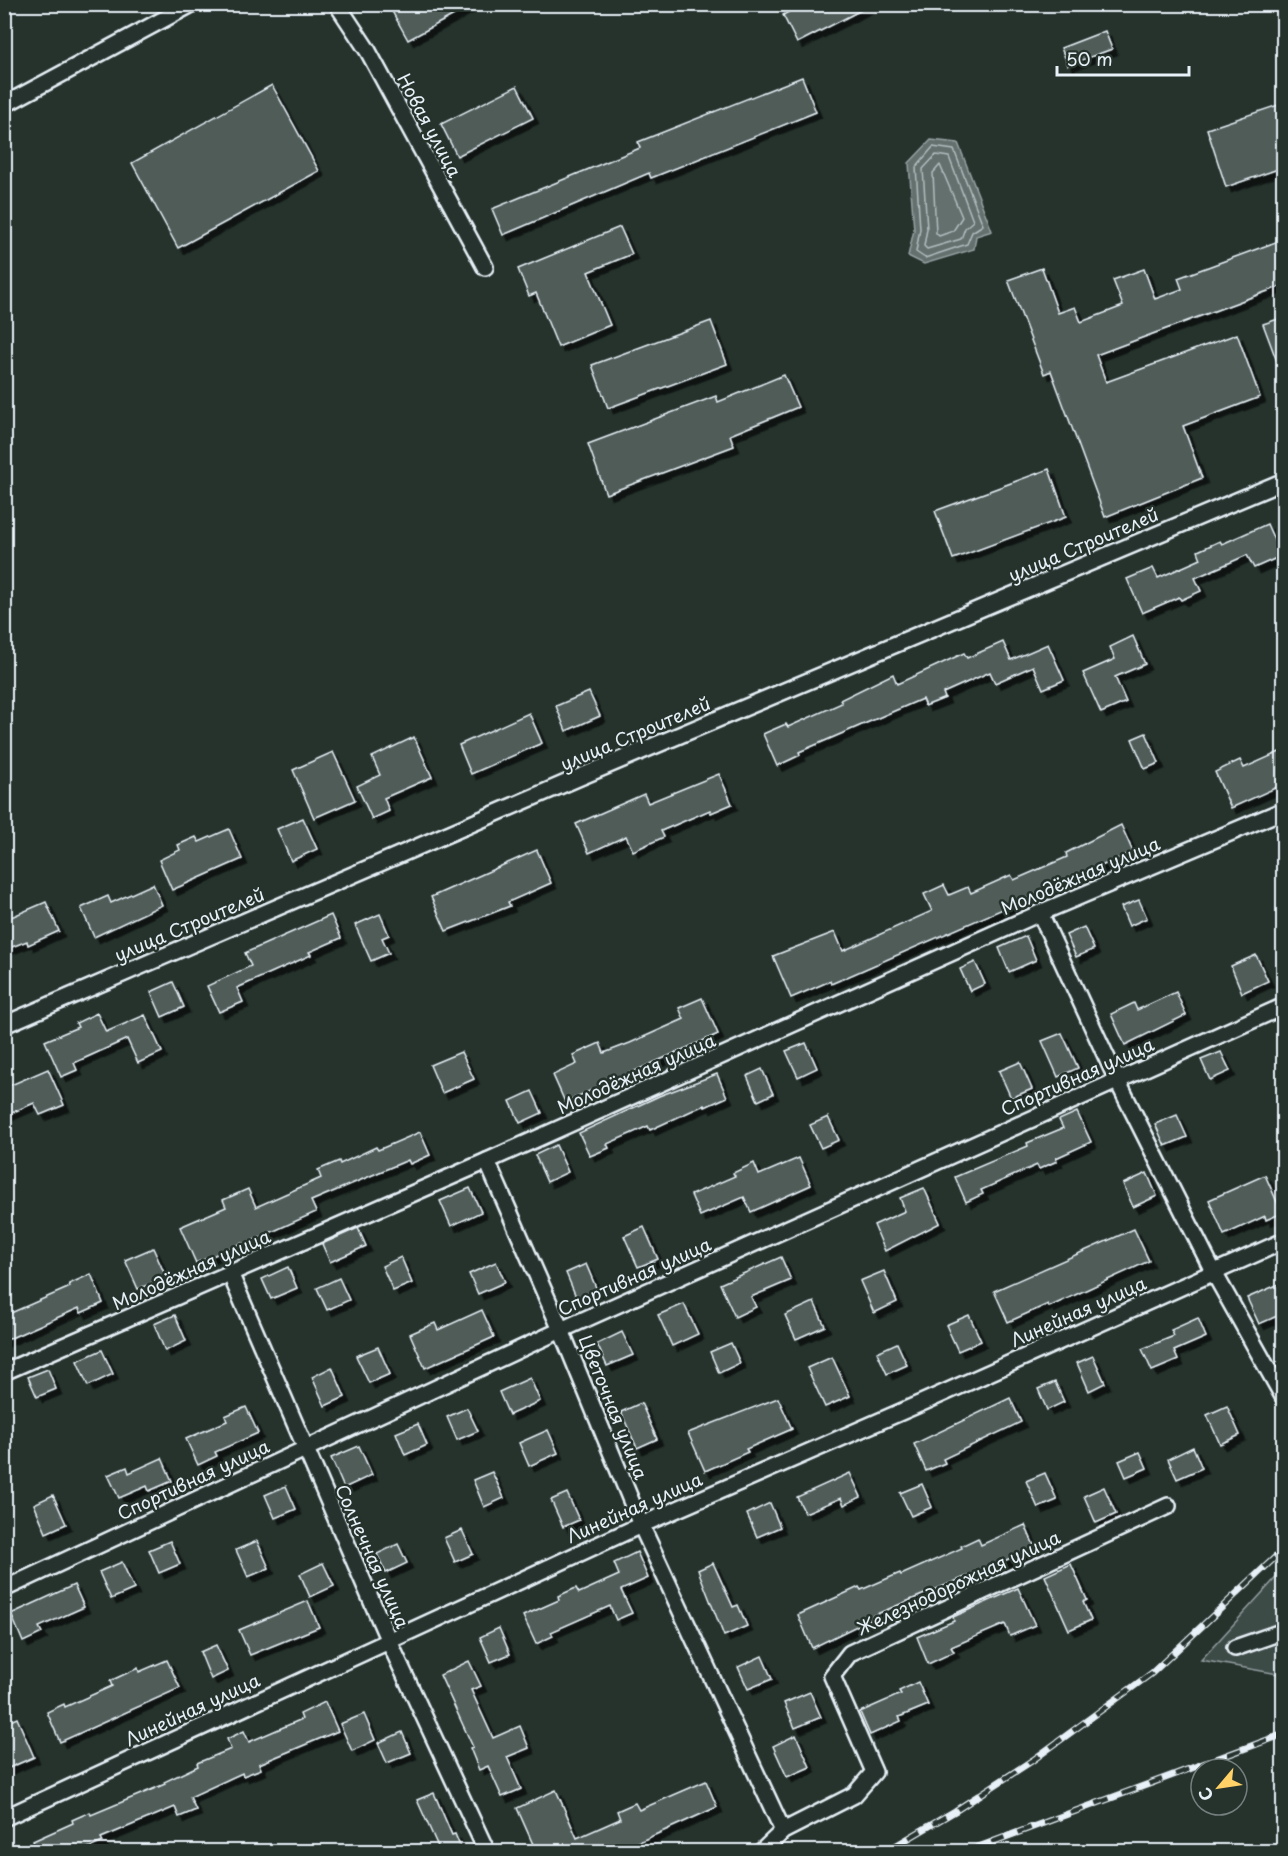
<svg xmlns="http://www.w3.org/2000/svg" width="1288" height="1856" viewBox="0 0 1288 1856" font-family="'Playpen Sans',sans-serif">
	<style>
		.green { fill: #3e4b47; stroke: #939ea0; stroke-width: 1.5 }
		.water { fill: #636f6d; stroke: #98a3a5; stroke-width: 1.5 }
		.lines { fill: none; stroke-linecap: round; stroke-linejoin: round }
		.shore { stroke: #b3bdc0; stroke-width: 1.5 }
		.building { fill: #505c59; stroke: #e8f1f8; stroke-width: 1.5; filter: url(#shadow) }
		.street-casing { stroke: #e8f1f8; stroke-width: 20 }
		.street { stroke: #26332d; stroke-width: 15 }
		.rail-casing { stroke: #e8f1f8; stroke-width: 7 }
		.rail { stroke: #26332d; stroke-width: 4.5; stroke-dasharray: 14; stroke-linecap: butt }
		.labels { text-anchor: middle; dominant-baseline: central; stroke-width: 5; stroke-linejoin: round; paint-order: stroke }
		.street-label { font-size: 18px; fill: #e8f1f8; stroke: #26332d }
	</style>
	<defs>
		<filter id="shadow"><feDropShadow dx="5.5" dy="5.5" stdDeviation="0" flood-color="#0009"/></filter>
	</defs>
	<rect width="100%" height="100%" fill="#26332d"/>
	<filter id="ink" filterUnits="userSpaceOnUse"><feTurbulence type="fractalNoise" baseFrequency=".0167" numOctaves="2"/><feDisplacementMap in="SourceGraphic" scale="12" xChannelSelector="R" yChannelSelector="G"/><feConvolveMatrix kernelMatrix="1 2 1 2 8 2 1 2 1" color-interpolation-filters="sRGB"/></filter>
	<g filter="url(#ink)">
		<polygon class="green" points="1283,1570 1283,1672 1278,1674 1201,1660"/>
		<polygon class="water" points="931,140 958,143 992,231 976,236 974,249 924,264 908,256 914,230 909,163"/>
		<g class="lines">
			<g class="shore">
				<polygon points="933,147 954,150 983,225 972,232 967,244 925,258 916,252 920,229 916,167"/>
				<polygon points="936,155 949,157 973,221 965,228 961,239 927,249 924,246 927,229 923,169"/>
				<polygon points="940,165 962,217 953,231 939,236 936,233 933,173"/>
			</g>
		</g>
		<g class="building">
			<polygon points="388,4 474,4 408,40"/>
			<polygon points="803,4 873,4 797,43 783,15"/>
			<polygon points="1105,31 1112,49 1068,65 1061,48"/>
			<polygon points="802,77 816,112 651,178 649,173 503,235 492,209 640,148 638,142"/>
			<polygon points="272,85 319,171 178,248 132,163"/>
			<polygon points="517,86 533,118 457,156 441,124"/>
			<polygon points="1284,103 1284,167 1226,187 1207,129"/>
			<polygon points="620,227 632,254 588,272 610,325 558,347 536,293 529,296 518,269"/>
			<polygon points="1284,239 1284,285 1096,355 1106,382 1237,334 1260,397 1183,426 1202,478 1105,517 1051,371 1044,374 1008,280 1042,268 1058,313 1075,307 1081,322 1123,306 1113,280 1144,269 1155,299 1182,289 1178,278"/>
			<polygon points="1284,317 1284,374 1282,375 1263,324"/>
			<polygon points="711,321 727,364 608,408 592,365"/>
			<polygon points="784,375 798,407 730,435 734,446 606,494 588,444 716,396 718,402"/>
			<polygon points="1049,469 1066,517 953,559 935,511"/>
			<polygon points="1267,524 1281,556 1254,568 1247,555 1195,578 1201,591 1181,600 1179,597 1142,613 1127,579 1153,568 1158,578 1201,559 1198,551 1220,541 1222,544"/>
			<polygon points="1133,636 1145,664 1115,677 1126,702 1101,713 1083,673 1115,659 1110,647"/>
			<polygon points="1003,642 1011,660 1048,644 1064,680 1043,689 1033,666 995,683 990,672 943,693 945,698 925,706 922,699 799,752 800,755 777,766 763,734 786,724 788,727 842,703 840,700 893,674 897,684 964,653 967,658"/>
			<polygon points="589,692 600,716 566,731 556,706"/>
			<polygon points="529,713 542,743 471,774 459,745"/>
			<polygon points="1146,733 1159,763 1145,769 1132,739"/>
			<polygon points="414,737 432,777 384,798 389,811 372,819 357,786 380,775 372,757"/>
			<polygon points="1284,750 1284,784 1231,808 1215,772 1240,760 1244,768"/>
			<polygon points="333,752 355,800 314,818 293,770"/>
			<polygon points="719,774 732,804 711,813 710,810 661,831 664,837 633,851 626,836 589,853 576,824 644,794 648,803"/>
			<polygon points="303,818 317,849 291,861 277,829"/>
			<polygon points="1121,825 1133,852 831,984 830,981 791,998 773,956 835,932 843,951 932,911 924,894 944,885 949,895 968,887 971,893 1011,875 1014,880 1067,857 1066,853"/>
			<polygon points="229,829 242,859 172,890 159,860 180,850 178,845 196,837 199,842"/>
			<polygon points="537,850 551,883 508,902 510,906 446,931 431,897"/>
			<polygon points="153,884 162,905 94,937 81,908 108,896 111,903"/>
			<polygon points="1139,900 1147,918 1129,926 1121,907"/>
			<polygon points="46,902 59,931 28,945 27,941 4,950 4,920"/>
			<polygon points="380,914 389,935 382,938 389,953 371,961 355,925"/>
			<polygon points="331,915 341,938 309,952 311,955 237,988 243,1002 219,1012 207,986 251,966 245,953"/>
			<polygon points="1084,927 1094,949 1076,957 1066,935"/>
			<polygon points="1026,936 1036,960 1009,972 999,948"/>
			<polygon points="1256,955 1268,981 1242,993 1231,966"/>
			<polygon points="975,962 985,984 970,991 960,969"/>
			<polygon points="173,982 184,1007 162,1017 151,992"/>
			<polygon points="1176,992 1186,1015 1125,1045 1111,1014 1134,1003 1137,1010"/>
			<polygon points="702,998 718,1034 565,1102 553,1075 577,1064 573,1055 600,1043 604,1053 630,1043 684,1019 679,1008"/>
			<polygon points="97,1013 106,1032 145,1015 162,1052 138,1063 127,1039 74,1063 77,1070 61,1077 45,1041 78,1027 76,1023"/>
			<polygon points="1062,1033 1078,1068 1058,1077 1042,1041"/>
			<polygon points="806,1043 817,1068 798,1077 786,1051"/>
			<polygon points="461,1052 474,1079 442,1093 430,1065"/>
			<polygon points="1221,1052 1230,1071 1210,1080 1201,1060"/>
			<polygon points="1020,1062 1032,1089 1011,1098 999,1071"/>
			<polygon points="48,1069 64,1105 40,1115 34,1103 4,1116 4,1088"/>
			<polygon points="762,1069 773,1094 758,1101 747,1076"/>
			<polygon points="717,1074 727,1097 705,1107 704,1105 650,1130 648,1126 607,1144 609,1148 590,1156 579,1133 659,1096"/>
			<polygon points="532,1091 542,1113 520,1123 510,1101"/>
			<polygon points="1077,1112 1091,1142 1056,1158 1057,1161 1039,1169 1037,1165 981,1190 983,1194 966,1202 955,1177 1028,1146 1027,1143 1063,1128 1059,1120"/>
			<polygon points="1177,1115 1187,1137 1165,1146 1155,1124"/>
			<polygon points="828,1117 839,1140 821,1148 810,1125"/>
			<polygon points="420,1132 430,1155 410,1164 408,1160 311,1201 316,1212 243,1245 242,1243 196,1263 180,1227 226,1207 223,1200 248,1189 256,1207 321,1178 318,1170 339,1161 340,1164 376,1147 378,1150"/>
			<polygon points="556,1145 568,1172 547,1182 535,1155"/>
			<polygon points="799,1158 811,1185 751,1212 744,1197 700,1216 691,1195 735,1176 733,1173 754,1163 759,1175"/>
			<polygon points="1147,1173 1157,1196 1133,1207 1123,1184"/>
			<polygon points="1265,1175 1282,1213 1266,1220 1265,1216 1224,1235 1209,1200"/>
			<polygon points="470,1188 481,1212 451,1226 440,1201"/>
			<polygon points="924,1188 940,1223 885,1251 874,1225 905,1211 900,1198"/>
			<polygon points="644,1227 658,1259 638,1267 624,1236"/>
			<polygon points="358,1228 366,1246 330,1262 322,1244"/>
			<polygon points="1134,1229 1149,1261 1049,1307 1048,1304 1008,1322 994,1291"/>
			<polygon points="153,1248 166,1277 138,1289 125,1260"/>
			<polygon points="401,1257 412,1283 393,1291 382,1266"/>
			<polygon points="781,1257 791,1280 751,1297 756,1307 735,1317 720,1284"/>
			<polygon points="496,1262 505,1282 478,1294 469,1274"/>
			<polygon points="586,1264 597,1290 577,1299 566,1273"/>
			<polygon points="288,1267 297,1288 271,1299 262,1279"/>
			<polygon points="884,1271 897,1302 874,1313 860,1281"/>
			<polygon points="91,1274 103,1303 81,1313 79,1308 4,1341 4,1316 70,1287 69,1284"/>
			<polygon points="339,1278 349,1300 327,1310 317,1288"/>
			<polygon points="1284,1282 1284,1313 1259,1324 1247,1298"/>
			<polygon points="814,1302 825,1326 796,1339 785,1315"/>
			<polygon points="684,1304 698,1334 672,1346 658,1315"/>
			<polygon points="482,1310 494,1337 425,1368 410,1334 435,1323 438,1330"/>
			<polygon points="175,1315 186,1341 165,1351 154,1324"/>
			<polygon points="969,1315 981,1341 958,1351 946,1325"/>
			<polygon points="1198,1318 1206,1337 1174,1351 1178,1360 1152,1371 1142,1349 1174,1336 1171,1330"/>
			<polygon points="622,1332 633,1355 607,1366 597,1344"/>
			<polygon points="731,1343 740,1363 719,1373 710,1352"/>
			<polygon points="897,1343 907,1365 887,1374 877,1352"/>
			<polygon points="378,1347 390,1374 369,1383 356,1356"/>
			<polygon points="102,1350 113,1374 88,1386 77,1361"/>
			<polygon points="1093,1356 1105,1383 1089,1391 1077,1363"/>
			<polygon points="832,1357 850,1396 825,1407 807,1368"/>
			<polygon points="332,1367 345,1397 325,1406 312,1377"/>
			<polygon points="48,1369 56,1389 37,1397 28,1377"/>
			<polygon points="530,1378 540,1401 509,1415 499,1392"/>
			<polygon points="1055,1382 1064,1402 1047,1410 1038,1389"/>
			<polygon points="778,1398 792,1429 746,1449 748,1452 705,1471 688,1433"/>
			<polygon points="1010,1398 1021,1422 943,1459 945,1463 926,1471 914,1444"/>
			<polygon points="641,1403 657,1439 637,1448 621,1412"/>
			<polygon points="1227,1406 1240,1435 1220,1444 1207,1415"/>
			<polygon points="246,1407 258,1433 215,1452 217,1456 198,1465 186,1439 227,1421 225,1416"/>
			<polygon points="467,1408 478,1431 457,1440 447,1417"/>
			<polygon points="418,1424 427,1445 405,1455 396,1433"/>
			<polygon points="548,1430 558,1453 529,1466 519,1443"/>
			<polygon points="359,1446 372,1475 344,1488 331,1458"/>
			<polygon points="1193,1447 1202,1468 1177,1479 1168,1459"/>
			<polygon points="1140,1452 1147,1468 1126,1477 1119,1461"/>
			<polygon points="162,1458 172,1481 149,1491 147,1486 119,1498 108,1475 127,1467 129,1473"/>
			<polygon points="492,1472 504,1498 484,1507 473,1480"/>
			<polygon points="850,1473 861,1497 844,1505 841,1498 805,1513 797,1497"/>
			<polygon points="1045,1473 1057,1500 1038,1508 1026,1481"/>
			<polygon points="922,1484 932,1507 911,1516 900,1493"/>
			<polygon points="286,1486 296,1509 275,1518 265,1495"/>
			<polygon points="1104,1487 1116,1514 1096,1523 1084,1496"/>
			<polygon points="567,1493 579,1520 563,1527 551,1500"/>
			<polygon points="53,1495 66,1524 46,1533 34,1504"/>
			<polygon points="770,1503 780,1527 757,1537 747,1514"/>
			<polygon points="1025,1525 1035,1548 872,1616 873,1618 812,1648 798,1615 859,1587 861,1590 900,1573 901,1575 962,1548 961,1546 978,1538 981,1545"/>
			<polygon points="462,1530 473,1554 455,1562 444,1538"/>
			<polygon points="170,1541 180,1564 159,1573 149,1550"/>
			<polygon points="257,1541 269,1568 248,1577 236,1550"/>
			<polygon points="398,1544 407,1563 386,1573 377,1554"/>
			<polygon points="637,1552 648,1578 621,1590 632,1613 616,1620 610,1606 551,1632 553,1636 536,1644 523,1616 559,1600 558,1596 576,1588 579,1593 619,1575 614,1563"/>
			<polygon points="122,1562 134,1589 111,1599 99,1572"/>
			<polygon points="323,1563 334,1586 310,1597 300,1574"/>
			<polygon points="713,1563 733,1607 738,1605 747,1626 724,1636 698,1570"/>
			<polygon points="1071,1564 1087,1600 1083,1602 1091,1620 1069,1630 1045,1576"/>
			<polygon points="74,1585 84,1607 39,1627 42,1633 23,1642 11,1614"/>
			<polygon points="1018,1588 1035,1625 1010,1636 1005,1624 951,1647 954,1652 928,1664 917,1637 954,1621 953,1617"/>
			<polygon points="308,1601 319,1627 250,1655 239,1630"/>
			<polygon points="499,1628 510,1654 491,1662 480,1637"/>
			<polygon points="216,1645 228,1671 211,1679 200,1652"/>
			<polygon points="762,1656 772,1679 748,1689 738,1667"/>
			<polygon points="167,1660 180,1688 60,1742 47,1712 64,1704 65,1707 112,1686 110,1681 138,1668 139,1672"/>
			<polygon points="469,1661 481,1686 471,1690 493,1738 520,1726 529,1748 507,1757 521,1789 502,1797 488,1766 479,1770 470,1748 473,1747 440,1675"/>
			<polygon points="918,1682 928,1705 899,1717 901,1721 870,1735 860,1712 901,1694 899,1691"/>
			<polygon points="810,1692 821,1717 795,1728 784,1703"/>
			<polygon points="325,1702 338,1731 259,1764 261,1769 243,1776 242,1773 190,1797 196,1810 179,1817 175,1807 101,1838 103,1842 81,1851 37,1851 33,1841 73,1823 72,1820 90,1812 91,1815 165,1784 164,1782 198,1766 197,1763 231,1749 227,1739 244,1731 249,1742 302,1719 300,1714"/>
			<polygon points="364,1714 375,1740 352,1751 340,1724"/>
			<polygon points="17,1718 34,1757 4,1770 4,1724"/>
			<polygon points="402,1732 411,1753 387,1763 378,1743"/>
			<polygon points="796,1735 810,1767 787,1777 773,1746"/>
			<polygon points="706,1781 717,1807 619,1851 536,1851 517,1808 556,1790 577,1838 620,1819 617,1811 635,1803 639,1810"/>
			<polygon points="434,1793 452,1835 455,1834 462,1851 440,1851 417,1800"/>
		</g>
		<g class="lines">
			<g class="street-casing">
				<g id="street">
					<polyline points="337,4 368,51 485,267"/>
					<polyline points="4,105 192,4"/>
					<polyline points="1040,913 1117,1080 1213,1271 1284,1398"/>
					<polyline points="4,1025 580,777 1284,481"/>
					<polyline points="487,1161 561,1330 641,1525 783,1831"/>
					<polyline points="230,1273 388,1639 487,1852"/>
					<polyline points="4,1372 487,1161 1040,913 1284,810"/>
					<polyline points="4,1589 561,1330 1284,1006"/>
					<polyline points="1235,1648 1284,1631"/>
					<polyline points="4,1818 641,1525 926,1401 1284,1241"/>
					<polyline points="761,1852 783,1831 854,1795 874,1772 832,1676 850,1653 1168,1506"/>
				</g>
			</g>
			<use href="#street" class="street"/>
			<g class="rail-casing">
				<g id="rail">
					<polyline points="885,1852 955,1811 1033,1760 1152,1673 1284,1549"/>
					<polyline points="965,1852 1284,1734"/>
				</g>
			</g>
			<use href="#rail" class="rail"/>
		</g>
	</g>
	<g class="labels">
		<g class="street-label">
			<text transform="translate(430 125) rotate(62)">Новая улица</text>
			<text transform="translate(1083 544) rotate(-23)">улица Строителей</text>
			<text transform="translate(635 733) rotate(-23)">улица Строителей</text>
			<text transform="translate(1080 875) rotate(-23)">Молодёжная улица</text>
			<text transform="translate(189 924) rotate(-23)">улица Строителей</text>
			<text transform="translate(636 1073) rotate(-24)">Молодёжная улица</text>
			<text transform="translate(1077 1076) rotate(-24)">Спортивная улица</text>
			<text transform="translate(191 1269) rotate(-24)">Молодёжная улица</text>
			<text transform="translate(634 1276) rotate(-24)">Спортивная улица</text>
			<text transform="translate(1078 1311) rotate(-24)">Линейная улица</text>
			<text transform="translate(614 1407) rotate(68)">Цветочная улица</text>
			<text transform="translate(193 1479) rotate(-25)">Спортивная улица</text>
			<text transform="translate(634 1507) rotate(-24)">Линейная улица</text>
			<text transform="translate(373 1556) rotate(66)">Солнечная улица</text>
			<text transform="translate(958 1582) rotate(-25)">Железнодорожная улица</text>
			<text transform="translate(192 1709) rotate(-25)">Линейная улица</text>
		</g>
	</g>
	<rect width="1288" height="1856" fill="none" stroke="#26332d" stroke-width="24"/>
	<rect x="12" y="12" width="1264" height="1832" fill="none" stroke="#e8f1f8" stroke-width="2" filter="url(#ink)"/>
	<g transform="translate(1219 1787) rotate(241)"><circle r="28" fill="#26332d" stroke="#747f7e" stroke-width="1.5"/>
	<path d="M0-4.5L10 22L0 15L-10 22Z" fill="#ffd166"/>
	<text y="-9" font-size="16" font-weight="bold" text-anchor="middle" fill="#e8f1f8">С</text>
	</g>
	<path d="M1057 66v9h132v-9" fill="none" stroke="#e8f1f8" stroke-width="3"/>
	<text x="1066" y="66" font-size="18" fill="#e8f1f8" stroke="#26332d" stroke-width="4.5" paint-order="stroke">50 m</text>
</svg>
